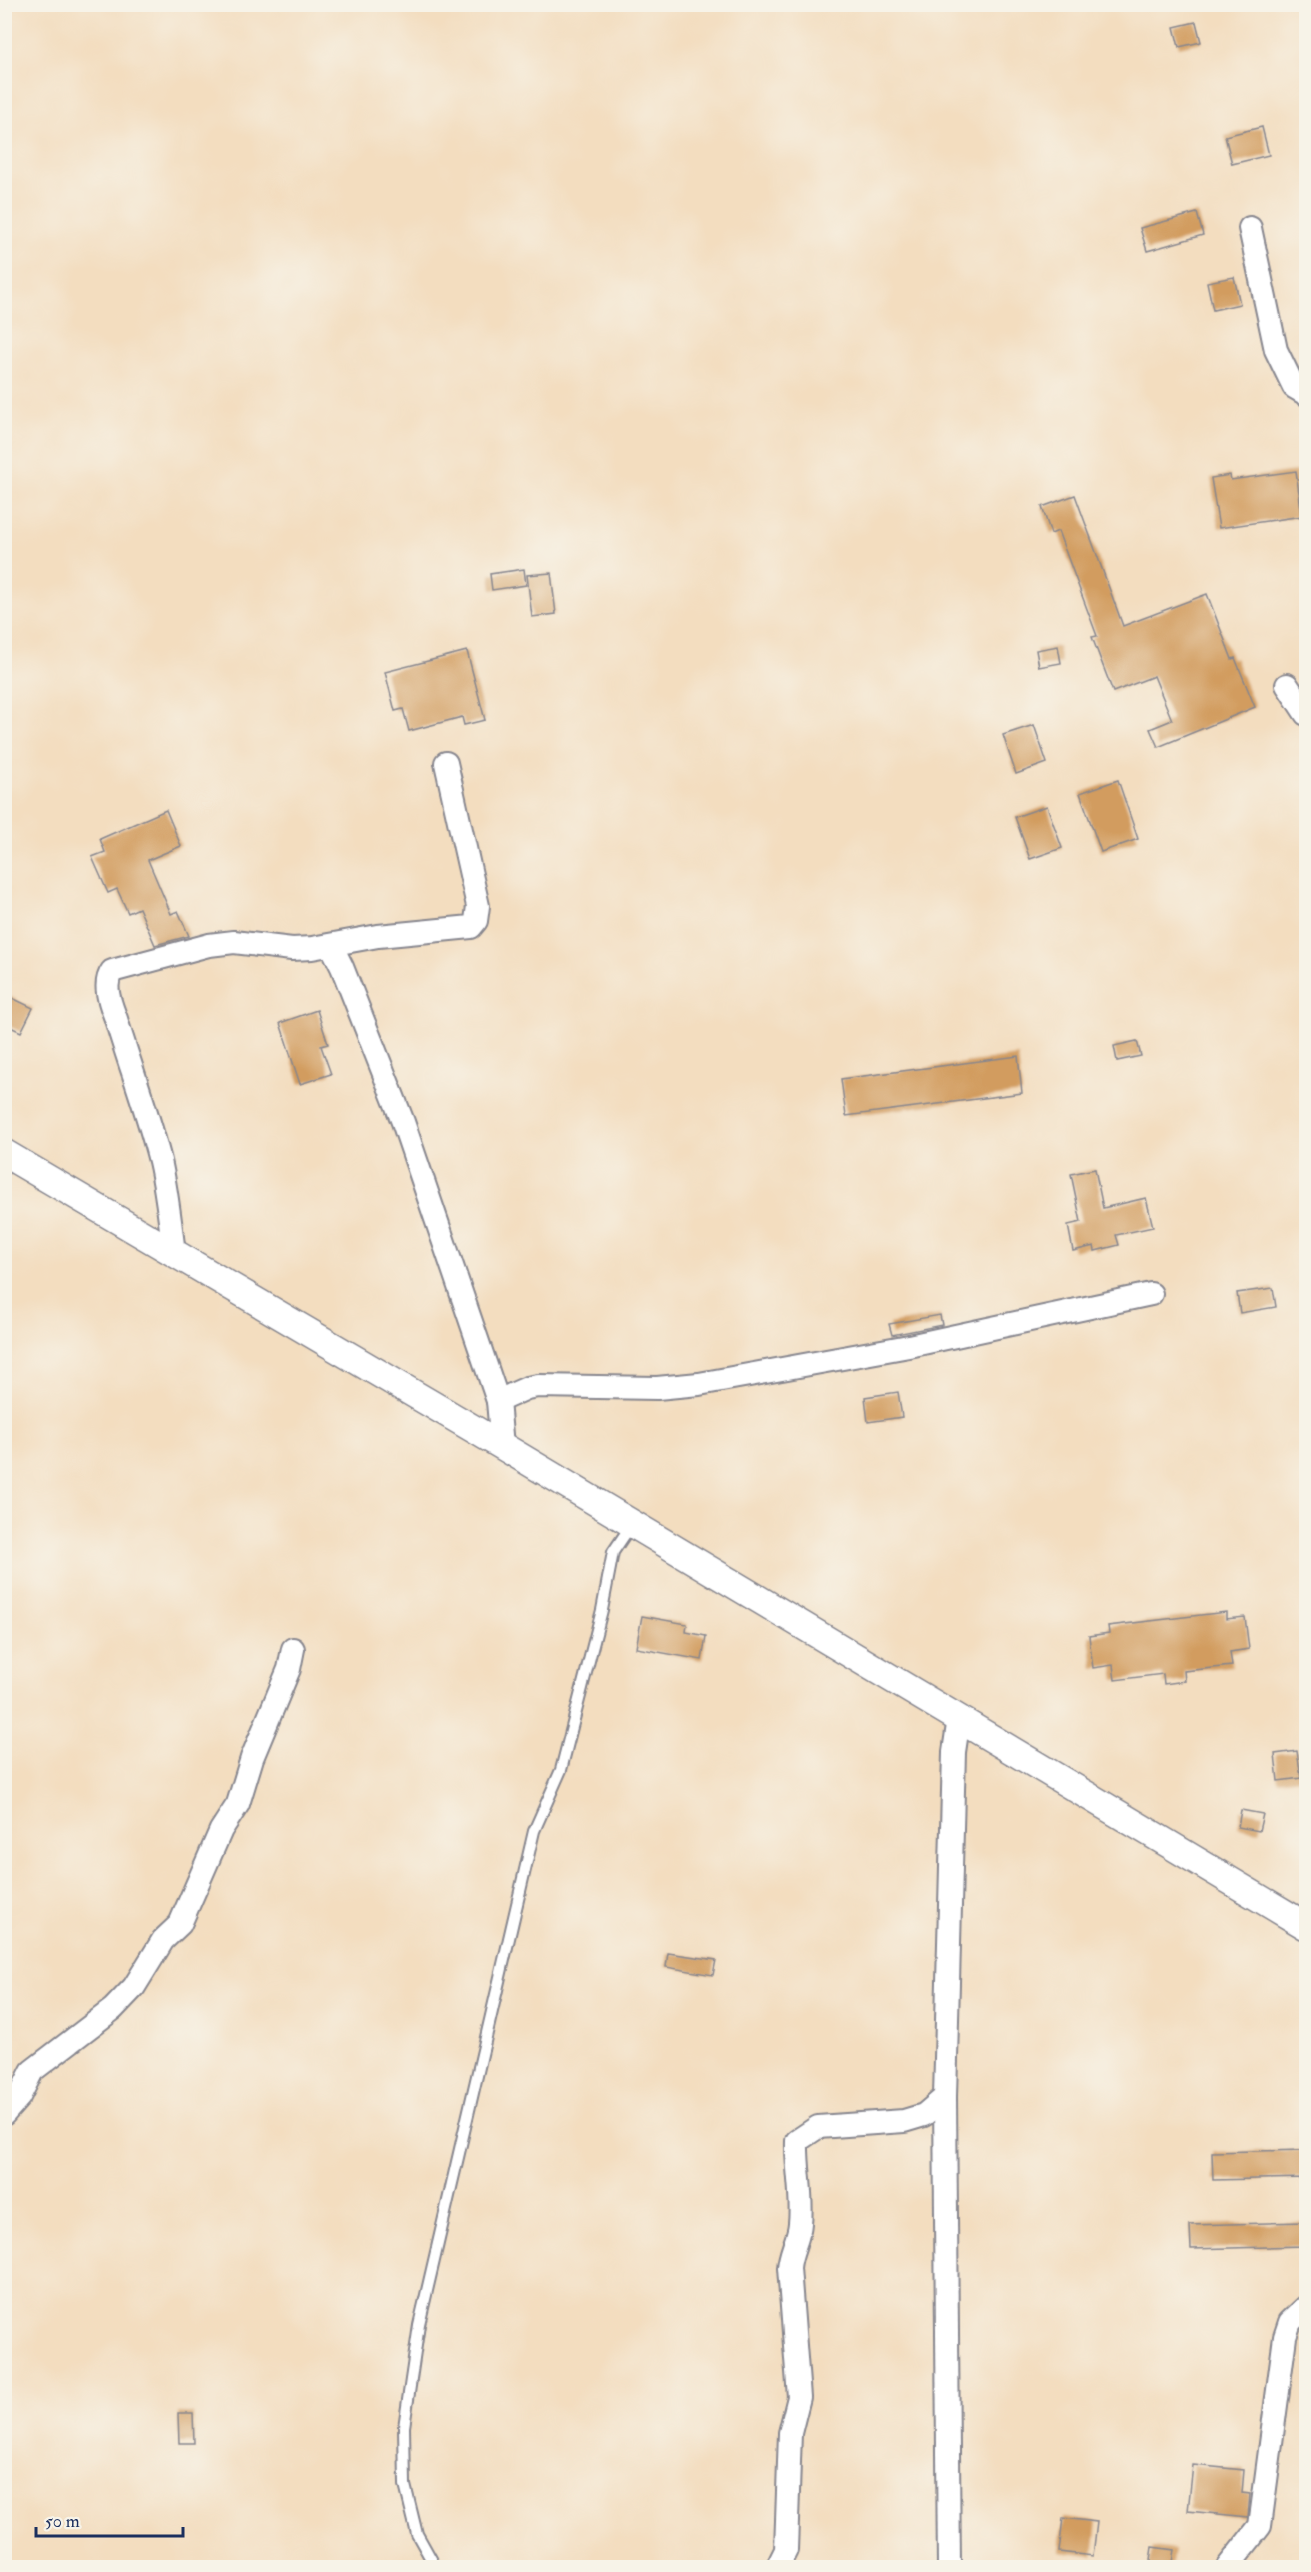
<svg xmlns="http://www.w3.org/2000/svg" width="1311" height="2572" viewBox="0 0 1311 2572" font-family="'IM FELL Double Pica',serif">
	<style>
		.building { fill: #d29c5e }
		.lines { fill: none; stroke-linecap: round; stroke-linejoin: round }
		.service-casing { stroke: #87868e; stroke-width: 14 }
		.minor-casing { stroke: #87868e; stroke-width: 26 }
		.tertiary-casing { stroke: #87868e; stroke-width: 30 }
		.service { stroke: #fff; stroke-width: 10 }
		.minor { stroke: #fff; stroke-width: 22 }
		.tertiary { stroke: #fff; stroke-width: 27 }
	</style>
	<rect width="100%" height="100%" fill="#f7f3e8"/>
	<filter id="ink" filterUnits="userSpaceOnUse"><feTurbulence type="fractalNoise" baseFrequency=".0167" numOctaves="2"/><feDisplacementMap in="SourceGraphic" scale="12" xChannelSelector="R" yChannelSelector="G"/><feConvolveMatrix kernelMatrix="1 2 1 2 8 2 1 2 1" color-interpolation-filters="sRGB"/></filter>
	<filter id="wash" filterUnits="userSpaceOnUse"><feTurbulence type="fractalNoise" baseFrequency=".008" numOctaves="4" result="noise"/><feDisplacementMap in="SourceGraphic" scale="24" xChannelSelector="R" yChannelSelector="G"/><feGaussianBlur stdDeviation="1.35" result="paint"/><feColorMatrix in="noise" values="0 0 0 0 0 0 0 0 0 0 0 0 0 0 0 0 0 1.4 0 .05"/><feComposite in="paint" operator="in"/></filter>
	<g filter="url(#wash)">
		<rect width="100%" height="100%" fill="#f3ddbf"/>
		<g id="blocks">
			<g class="building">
				<polygon points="1196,22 1201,42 1179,47 1174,27"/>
				<polygon points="1262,127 1269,155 1232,164 1225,136"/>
				<polygon points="1197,213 1203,235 1147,251 1140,228"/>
				<polygon points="1234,277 1240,304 1213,310 1207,282"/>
				<polygon points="1296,471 1302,516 1219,528 1211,478 1230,475 1231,480"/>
				<polygon points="1075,495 1123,626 1207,594 1232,659 1235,658 1255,707 1158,747 1150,729 1172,720 1154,676 1113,692 1092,637 1097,636 1058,531 1051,534 1042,507"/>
				<polygon points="524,569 526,585 492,590 490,574"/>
				<polygon points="551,573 556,614 532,617 527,575"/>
				<polygon points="1058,646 1061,663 1039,667 1036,650"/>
				<polygon points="467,651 485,720 464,725 462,717 409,731 403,709 395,711 385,672"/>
				<polygon points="1034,725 1047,763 1016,774 1003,735"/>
				<polygon points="1118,780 1138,839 1101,852 1080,793"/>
				<polygon points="1047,806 1062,848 1030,859 1015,817"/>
				<polygon points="166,810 181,846 148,860 171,914 178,911 189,936 155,945 139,908 128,913 117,889 108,893 92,857 105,852 100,839"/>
				<polygon points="4,994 33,1008 21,1032 4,1024"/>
				<polygon points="317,1010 328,1044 321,1046 331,1074 300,1084 280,1023"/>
				<polygon points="1137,1041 1141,1056 1117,1061 1114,1046"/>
				<polygon points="1018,1056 1022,1093 846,1116 841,1079"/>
				<polygon points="1095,1169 1103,1208 1146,1198 1153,1227 1116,1235 1119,1245 1095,1251 1094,1246 1073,1251 1068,1225 1081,1222 1071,1174"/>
				<polygon points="1273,1288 1276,1307 1240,1313 1237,1293"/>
				<polygon points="940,1315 942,1325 892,1335 889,1324"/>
				<polygon points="898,1392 902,1417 868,1422 865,1397"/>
				<polygon points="1226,1612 1226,1619 1245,1617 1249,1649 1230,1652 1232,1666 1184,1671 1185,1681 1164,1684 1163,1674 1115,1680 1113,1665 1093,1668 1089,1636 1109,1633 1108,1626"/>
				<polygon points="642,1616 687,1624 686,1632 706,1636 702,1660 636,1648"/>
				<polygon points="1297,1751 1301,1778 1278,1781 1275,1754"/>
				<polygon points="1241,1810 1263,1814 1259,1831 1238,1827"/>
				<polygon points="668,1953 716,1960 713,1975 666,1967"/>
				<polygon points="1306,2150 1306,2178 1213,2180 1212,2152"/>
				<polygon points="1306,2222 1306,2246 1191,2249 1190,2225"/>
				<polygon points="178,2413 193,2413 194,2443 179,2443"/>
				<polygon points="1193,2465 1244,2470 1242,2493 1250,2494 1248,2517 1188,2511"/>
				<polygon points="1063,2518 1097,2522 1093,2556 1059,2552"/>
				<polygon points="1152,2547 1174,2550 1171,2568 1149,2568"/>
			</g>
		</g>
	</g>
	<g filter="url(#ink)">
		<use href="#blocks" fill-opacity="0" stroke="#87868e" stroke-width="1.5"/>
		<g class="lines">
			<g class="service-casing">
				<polyline id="service" points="436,2568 417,2534 405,2485 404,2427 419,2325 534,1831 561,1770 602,1610 613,1552 632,1524"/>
			</g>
			<g class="minor-casing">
				<g id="minor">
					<polyline points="1250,228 1276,350 1294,387 1306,394"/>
					<polyline points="1287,685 1306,714"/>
					<polyline points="331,945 342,967 403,1122 498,1401 502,1446"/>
					<path d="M174,1253C170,1222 167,1191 160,1161C148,1113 130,1066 116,1019C111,1005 102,985 112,971L209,945L234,942L292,949L312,948L378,936L471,927L476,921L478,906L446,763"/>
					<polyline points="498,1401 527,1388 538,1386 657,1388 699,1384 909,1346 1151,1294"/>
					<polyline points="945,2097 949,2568"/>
					<polyline points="4,2114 19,2097 32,2071 113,2009 134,1987 163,1940 180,1924 221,1830 238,1804 252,1758 289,1669 293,1649"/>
					<path d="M777,2568L786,2550L790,2433L799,2397L789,2268C790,2252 799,2239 800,2223C803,2196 796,2168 797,2141L818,2127L904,2121L924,2115L945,2097L954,1752L959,1718"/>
					<polyline points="1227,2568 1260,2526 1285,2337 1290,2322 1306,2307"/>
				</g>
			</g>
			<g class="tertiary-casing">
				<polyline id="tertiary" points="4,1153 472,1428 1306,1926"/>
			</g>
			<use href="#service" class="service"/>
			<use href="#minor" class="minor"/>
			<use href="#tertiary" class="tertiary"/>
		</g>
	</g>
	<rect width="1311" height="2572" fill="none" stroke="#f7f3e8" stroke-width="24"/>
	<path d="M36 2527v9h147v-9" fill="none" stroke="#1b2f5e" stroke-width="3"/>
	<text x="45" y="2527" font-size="18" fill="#1b2f5e" stroke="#f7f3e8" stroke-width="4.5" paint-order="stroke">50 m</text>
</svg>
